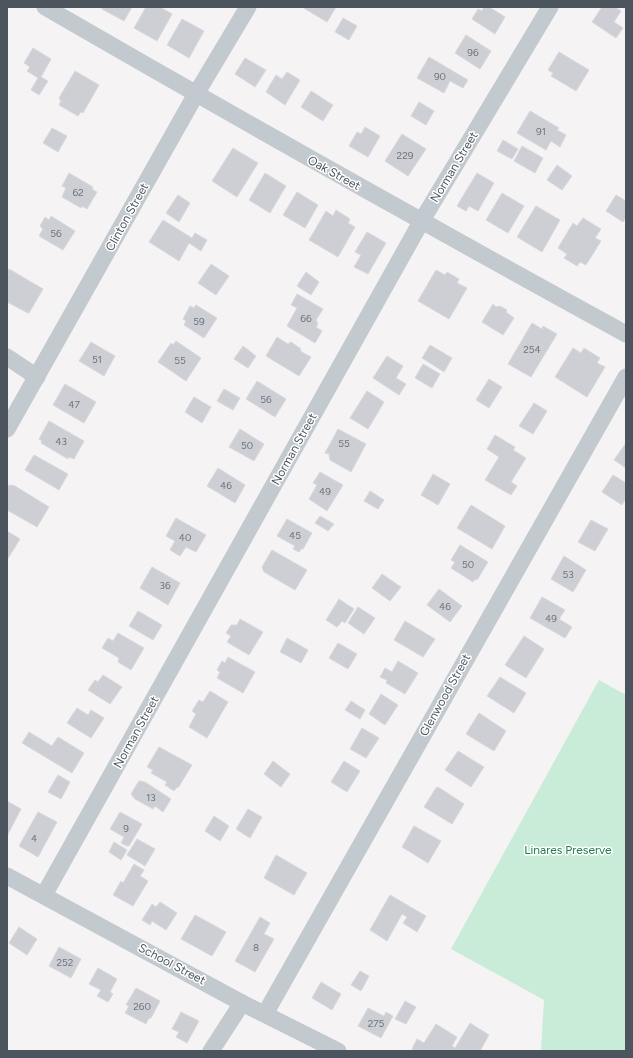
<svg xmlns="http://www.w3.org/2000/svg" width="633" height="1058" viewBox="0 0 633 1058" font-family="Figtree,sans-serif">
	<style>
		.green { fill: #c8ecd8 }
		.building { fill: #cdcfd4; stroke: #d8d9dd }
		.lines { fill: none; stroke-linecap: round; stroke-linejoin: round }
		.minor { stroke: #c2c9cf; stroke-width: 17 }
		.labels { text-anchor: middle; dominant-baseline: central; stroke-width: 3; stroke-linejoin: round; paint-order: stroke }
		.number-label { font-size: 10px; fill: #6c747c }
		.street-label { font-size: 12px; fill: #4c555e; stroke: #fff }
		.park-label { font-size: 12px; fill: #237a53; stroke: #fff }
	</style>
	<rect width="100%" height="100%" fill="#f5f3f3"/>
	<polygon class="green" points="599,680 626,695 626,1051 541,1051 544,1000 451,949"/>
	<g class="building">
		<polygon points="103,7 132,7 124,21 102,9"/>
		<polygon points="146,7 160,7 172,14 157,41 134,28"/>
		<polygon points="302,7 336,7 327,22"/>
		<polygon points="484,7 489,7 505,17 495,34 472,19 478,9 482,11"/>
		<polygon points="602,7 615,7 621,11 614,22 623,28 616,38 592,22"/>
		<polygon points="343,18 357,26 349,40 335,32"/>
		<polygon points="182,19 204,31 189,58 167,45"/>
		<polygon points="466,35 491,51 480,69 455,53"/>
		<polygon points="33,48 51,59 41,77 48,81 39,95 31,90 38,78 27,71 30,67 24,63"/>
		<polygon points="559,52 589,70 576,91 551,76 553,73 548,70"/>
		<polygon points="429,57 468,80 463,88 450,81 444,93 417,78"/>
		<polygon points="245,58 266,70 255,87 235,74"/>
		<polygon points="75,71 99,85 83,113 81,112 78,116 59,105 61,101 59,98"/>
		<polygon points="287,72 300,80 285,105 266,92 276,75 282,79"/>
		<polygon points="311,91 333,105 323,121 301,107"/>
		<polygon points="419,102 434,111 426,125 411,116"/>
		<polygon points="530,111 559,128 557,130 566,135 560,147 551,141 546,150 517,133"/>
		<polygon points="365,127 380,136 368,157 349,146 357,132 361,134"/>
		<polygon points="52,128 67,136 58,152 43,143"/>
		<polygon points="402,134 426,149 408,176 385,161"/>
		<polygon points="503,140 518,149 512,159 497,151"/>
		<polygon points="522,146 543,158 535,173 514,161"/>
		<polygon points="233,148 258,163 237,197 212,181"/>
		<polygon points="557,165 572,176 562,190 547,180"/>
		<polygon points="69,173 93,187 92,189 97,192 87,209 82,206 81,208 62,197 66,188 62,186"/>
		<polygon points="265,173 286,186 270,213 249,200"/>
		<polygon points="477,173 494,183 478,211 469,206 466,211 457,206"/>
		<polygon points="297,192 318,205 305,228 283,215"/>
		<polygon points="502,193 524,206 508,233 486,220"/>
		<polygon points="178,195 190,203 179,222 166,213"/>
		<polygon points="616,195 626,201 626,218 623,222 606,211"/>
		<polygon points="536,206 560,220 542,252 517,237"/>
		<polygon points="336,210 350,219 348,223 355,227 338,257 309,240 326,211 333,216"/>
		<polygon points="51,216 75,231 63,250 39,236 43,229 40,226 45,217 49,220"/>
		<polygon points="583,218 601,229 595,238 601,241 586,265 580,262 577,266 564,258 567,254 558,248 573,223 577,226"/>
		<polygon points="163,220 192,238 195,233 207,240 201,251 189,243 179,261 149,242"/>
		<polygon points="367,232 386,243 368,274 354,267 361,255 355,252"/>
		<polygon points="211,264 229,276 216,295 198,283"/>
		<polygon points="9,269 43,289 29,313 28,313 7,302 7,273"/>
		<polygon points="436,270 445,275 447,272 459,279 457,283 467,288 449,319 418,301"/>
		<polygon points="306,272 319,282 311,295 297,286"/>
		<polygon points="297,294 323,309 316,320 318,324 316,327 322,331 315,343 287,326 297,308 291,305"/>
		<polygon points="493,304 496,307 500,306 507,310 506,312 514,318 503,335 482,322"/>
		<polygon points="196,305 217,318 204,338 184,325 186,321 183,319 190,306 194,308"/>
		<polygon points="532,323 542,329 543,326 557,334 531,377 508,364"/>
		<polygon points="277,337 288,344 291,342 301,349 300,351 311,357 299,376 266,356"/>
		<polygon points="176,341 201,358 186,381 158,362 171,343 173,345"/>
		<polygon points="91,342 115,356 104,376 79,361"/>
		<polygon points="430,345 452,358 444,372 422,358"/>
		<polygon points="243,346 256,356 248,368 234,359"/>
		<polygon points="573,348 581,353 584,348 600,358 597,363 605,367 587,397 555,377"/>
		<polygon points="387,356 403,366 396,378 406,384 399,395 373,378"/>
		<polygon points="423,364 440,374 432,388 415,378"/>
		<polygon points="489,379 502,387 489,408 476,400"/>
		<polygon points="257,381 286,399 275,417 246,399"/>
		<polygon points="65,384 96,402 84,423 53,405"/>
		<polygon points="224,389 240,398 233,410 217,401"/>
		<polygon points="367,391 384,402 368,429 350,418"/>
		<polygon points="194,397 211,407 202,423 185,412"/>
		<polygon points="534,403 547,411 533,434 519,426"/>
		<polygon points="49,421 84,441 74,459 69,457 68,459 41,443 42,441 39,439"/>
		<polygon points="240,429 264,444 254,461 229,447"/>
		<polygon points="338,429 366,444 351,472 330,460 329,454 325,453"/>
		<polygon points="495,435 515,447 513,450 526,458 511,482 517,486 511,495 485,480 499,457 487,449"/>
		<polygon points="626,443 626,468 614,460"/>
		<polygon points="34,455 68,474 59,490 25,470"/>
		<polygon points="218,468 245,485 235,503 207,486"/>
		<polygon points="320,472 343,485 327,511 309,499 317,485 313,483"/>
		<polygon points="433,474 450,484 438,505 421,495"/>
		<polygon points="613,475 626,483 626,498 622,505 602,492"/>
		<polygon points="9,485 15,486 49,507 37,527 7,510 7,489"/>
		<polygon points="370,491 384,500 378,509 364,501"/>
		<polygon points="471,505 505,526 492,549 457,528"/>
		<polygon points="320,516 334,524 328,531 315,523"/>
		<polygon points="176,518 206,535 196,552 186,547 180,556 170,550 175,541 166,536"/>
		<polygon points="287,519 312,533 303,549 301,549 299,552 293,549 295,546 277,536"/>
		<polygon points="591,520 608,529 595,551 578,542"/>
		<polygon points="7,531 20,539 7,560"/>
		<polygon points="460,545 488,562 477,580 475,579 473,582 451,568 455,562 451,560"/>
		<polygon points="272,550 307,570 295,590 264,572 262,567"/>
		<polygon points="564,556 586,570 573,592 551,579"/>
		<polygon points="152,567 180,583 168,605 140,588"/>
		<polygon points="382,574 401,587 390,601 372,588"/>
		<polygon points="439,589 462,606 450,622 427,605"/>
		<polygon points="542,597 565,610 559,619 572,627 565,638 530,618"/>
		<polygon points="339,599 354,609 345,623 342,621 337,627 326,620"/>
		<polygon points="358,607 375,618 364,634 348,623"/>
		<polygon points="138,611 162,625 153,640 129,626"/>
		<polygon points="240,619 263,632 249,655 227,642 231,636 226,633 231,625 237,625"/>
		<polygon points="405,621 435,639 423,657 394,640"/>
		<polygon points="118,633 144,648 131,670 118,662 119,658 102,648 108,638 113,641"/>
		<polygon points="524,636 544,649 526,678 505,665"/>
		<polygon points="287,638 308,650 301,663 280,652"/>
		<polygon points="338,643 357,654 348,669 329,658"/>
		<polygon points="228,657 255,672 243,693 217,678 220,672 217,670 222,661 225,663"/>
		<polygon points="398,661 418,673 405,694 386,683 387,680 380,677 385,668 392,672"/>
		<polygon points="103,675 122,687 110,704 88,690 95,680 98,682"/>
		<polygon points="500,677 526,693 514,713 487,696"/>
		<polygon points="210,691 228,702 207,738 189,727 196,714 192,711 199,700 203,702"/>
		<polygon points="381,694 398,705 385,725 369,714"/>
		<polygon points="351,701 365,710 360,719 345,710"/>
		<polygon points="77,708 88,715 91,710 104,718 91,738 67,723"/>
		<polygon points="479,713 506,731 494,751 466,734"/>
		<polygon points="362,728 379,738 366,758 350,749"/>
		<polygon points="29,732 52,746 58,737 84,753 72,773 22,743"/>
		<polygon points="159,747 192,765 178,788 177,787 174,791 165,785 167,782 151,773 153,770 147,767"/>
		<polygon points="458,751 484,767 471,787 445,770"/>
		<polygon points="273,761 290,774 281,787 264,774"/>
		<polygon points="344,761 360,771 347,792 331,782"/>
		<polygon points="58,775 70,782 61,799 48,792"/>
		<polygon points="139,781 145,782 171,799 163,812 155,806 153,809 135,799 131,794"/>
		<polygon points="438,787 464,804 452,824 424,807 436,788"/>
		<polygon points="7,801 21,809 7,836"/>
		<polygon points="248,809 262,817 250,838 236,829"/>
		<polygon points="38,812 57,822 38,857 19,846"/>
		<polygon points="120,812 142,824 129,846 127,846 121,843 124,837 110,829"/>
		<polygon points="214,816 229,826 220,841 205,831"/>
		<polygon points="414,826 441,841 428,863 402,847"/>
		<polygon points="137,839 155,849 145,866 127,855"/>
		<polygon points="114,842 127,850 121,860 109,852"/>
		<polygon points="276,855 307,873 294,895 264,878"/>
		<polygon points="134,864 144,870 140,876 148,881 133,906 113,895 121,881 123,883"/>
		<polygon points="390,895 426,916 417,932 403,923 407,917 402,914 387,941 370,930"/>
		<polygon points="160,902 177,913 166,930 152,921 150,925 142,920 152,904 156,907"/>
		<polygon points="195,915 226,932 212,956 181,939"/>
		<polygon points="260,917 270,923 264,934 274,939 255,972 235,961"/>
		<polygon points="19,927 37,939 27,955 9,943"/>
		<polygon points="59,947 81,959 71,978 49,966"/>
		<polygon points="98,968 117,979 110,992 113,994 108,1002 97,996 101,990 89,984"/>
		<polygon points="360,971 369,976 361,991 351,985"/>
		<polygon points="321,982 341,994 332,1010 312,998"/>
		<polygon points="136,988 160,1001 151,1018 149,1018 146,1024 125,1013 129,1006 126,1005"/>
		<polygon points="405,1001 416,1007 406,1024 395,1019"/>
		<polygon points="368,1008 384,1016 386,1012 393,1016 381,1038 358,1026"/>
		<polygon points="181,1012 199,1021 187,1043 176,1037 179,1032 172,1029"/>
		<polygon points="470,1023 489,1035 480,1051 415,1051 412,1049 417,1039 424,1043 436,1024 457,1037 452,1046 455,1048"/>
	</g>
	<g class="lines">
		<g class="minor">
			<path d="M45,7C237,118 431,227 626,334"/>
			<polyline points="7,357 37,377"/>
			<polyline points="7,429 196,94 248,7"/>
			<polyline points="7,876 242,1003 338,1051"/>
			<polyline points="44,895 421,222 550,7"/>
			<polyline points="265,1014 626,377"/>
			<polyline points="211,1051 242,1003"/>
		</g>
	</g>
	<g class="labels">
		<g class="number-label">
			<text x="473" y="52">96</text>
			<text x="440" y="76">90</text>
			<text x="541" y="131">91</text>
			<text x="405" y="155">229</text>
			<text x="78" y="192">62</text>
			<text x="56" y="233">56</text>
			<text x="306" y="318">66</text>
			<text x="199" y="321">59</text>
			<text x="532" y="349">254</text>
			<text x="97" y="359">51</text>
			<text x="180" y="360">55</text>
			<text x="266" y="399">56</text>
			<text x="74" y="404">47</text>
			<text x="61" y="441">43</text>
			<text x="344" y="443">55</text>
			<text x="247" y="445">50</text>
			<text x="226" y="485">46</text>
			<text x="325" y="491">49</text>
			<text x="295" y="535">45</text>
			<text x="185" y="537">40</text>
			<text x="468" y="564">50</text>
			<text x="568" y="574">53</text>
			<text x="165" y="585">36</text>
			<text x="445" y="606">46</text>
			<text x="551" y="618">49</text>
			<text x="151" y="797">13</text>
			<text x="126" y="828">9</text>
			<text x="34" y="838">4</text>
			<text x="256" y="947">8</text>
			<text x="65" y="962">252</text>
			<text x="142" y="1006">260</text>
			<text x="376" y="1023">275</text>
		</g>
		<g class="street-label">
			<text transform="translate(454 167) rotate(-59)">Norman Street</text>
			<text transform="translate(334 173) rotate(29)">Oak Street</text>
			<text transform="translate(127 217) rotate(-61)">Clinton Street</text>
			<text transform="translate(294 449) rotate(-61)">Norman Street</text>
			<text transform="translate(445 695) rotate(-61)">Glenwood Street</text>
			<text transform="translate(136 732) rotate(-61)">Norman Street</text>
			<text transform="translate(172 964) rotate(28)">School Street</text>
		</g>
		<g class="park-label">
			<text x="568" y="850">Linares Preserve</text>
		</g>
	</g>
	<rect width="633" height="1058" fill="none" stroke="#4c555e" stroke-width="16"/>
</svg>
